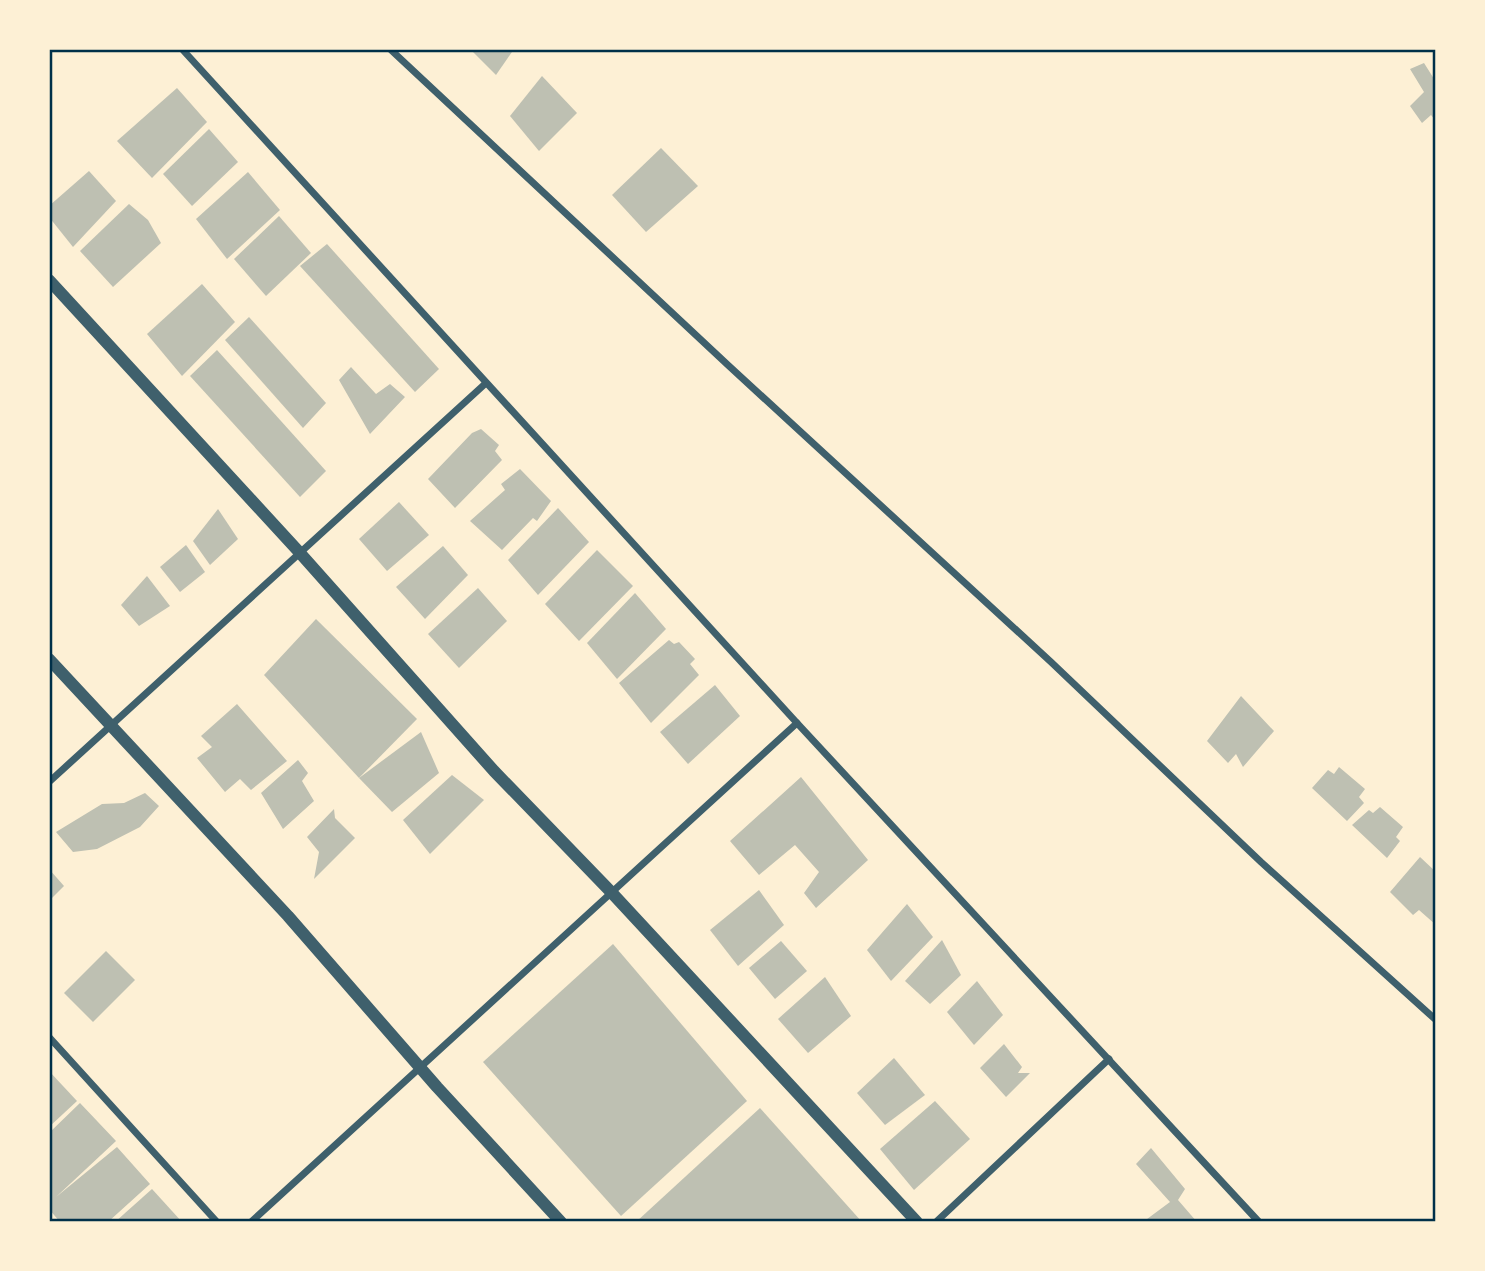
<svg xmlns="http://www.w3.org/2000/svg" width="1485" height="1271" viewBox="0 0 1485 1271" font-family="Manrope,sans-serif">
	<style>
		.building { fill: #bec0b2 }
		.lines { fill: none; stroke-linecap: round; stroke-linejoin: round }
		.minor { stroke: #3f606c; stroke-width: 7 }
		.tertiary { stroke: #3f606c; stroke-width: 12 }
		.neatline { fill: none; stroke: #003049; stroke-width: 2.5 }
	</style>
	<rect width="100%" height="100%" fill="#fdf0d5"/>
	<g class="building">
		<polygon points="470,49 514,49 496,75"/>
		<polygon points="1424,63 1436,82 1436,121 1431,115 1422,123 1410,106 1424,92 1410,69"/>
		<polygon points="542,76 577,113 539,151 510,116"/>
		<polygon points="177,88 207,122 152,178 117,141"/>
		<polygon points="209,129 238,162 192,206 163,174"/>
		<polygon points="661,148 698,186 646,232 612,195"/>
		<polygon points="89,171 116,201 73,247 49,217 49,206"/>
		<polygon points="248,172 280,210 227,259 196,219"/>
		<polygon points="129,204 148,220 161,243 113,287 80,251"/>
		<polygon points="279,216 311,253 266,296 234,259"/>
		<polygon points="327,244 439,369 415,392 300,266"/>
		<polygon points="202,284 235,322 182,376 147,334"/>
		<polygon points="249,317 326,403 303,428 225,340"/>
		<polygon points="217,350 326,471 300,497 190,376"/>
		<polygon points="351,367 376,394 390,384 405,397 370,434 339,380"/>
		<polygon points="481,429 499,445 495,451 502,460 455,508 428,479 472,433"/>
		<polygon points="520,469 551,501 537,521 533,518 502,550 470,521 505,490 501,484"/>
		<polygon points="399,502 429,535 387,571 359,539"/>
		<polygon points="558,508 589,542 538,595 508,560"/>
		<polygon points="218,509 238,539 210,565 193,541"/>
		<polygon points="186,545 205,572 180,592 160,567"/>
		<polygon points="443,546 468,575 425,619 396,587"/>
		<polygon points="597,550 633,586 579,641 545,604"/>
		<polygon points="147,576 170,606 139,626 121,605"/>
		<polygon points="478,588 507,621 459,668 428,634"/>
		<polygon points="635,593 666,629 617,679 587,643"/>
		<polygon points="316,619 417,719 359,778 264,675"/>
		<polygon points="669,640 674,644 679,642 695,659 690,664 699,675 651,723 619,683"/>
		<polygon points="715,685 740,716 688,764 660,732"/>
		<polygon points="1241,696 1274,731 1243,767 1236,754 1228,763 1207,741"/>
		<polygon points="237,704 287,761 251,790 240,779 225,792 197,758 212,747 201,736"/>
		<polygon points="421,732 439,773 392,812 359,778"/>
		<polygon points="298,760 308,773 302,781 314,801 283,829 261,793"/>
		<polygon points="1339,767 1365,789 1359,797 1364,803 1347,821 1312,788 1328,770 1334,774"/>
		<polygon points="452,775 484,800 430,854 403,820"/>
		<polygon points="801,777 868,860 816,908 804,893 819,872 795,845 759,875 730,841"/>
		<polygon points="145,793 159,806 140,827 97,849 73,852 56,832 102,804 124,803"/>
		<polygon points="1380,807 1403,827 1396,837 1400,841 1387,858 1352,825 1369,810 1373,813"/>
		<polygon points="334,809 335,818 355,838 314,879 319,852 307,837"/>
		<polygon points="1420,857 1436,872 1436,925 1419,910 1413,915 1390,892"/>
		<polygon points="49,869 64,886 49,901"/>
		<polygon points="759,890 784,925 738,966 710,930"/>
		<polygon points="907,904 933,937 891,981 867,950"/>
		<polygon points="942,940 961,975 930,1004 905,981"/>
		<polygon points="781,941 807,971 775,999 749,968"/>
		<polygon points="613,944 747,1101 621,1216 483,1062"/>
		<polygon points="106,951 135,980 93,1022 64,993"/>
		<polygon points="825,977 851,1016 808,1053 778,1019"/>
		<polygon points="977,981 1003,1015 974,1045 947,1012"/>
		<polygon points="1004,1044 1022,1067 1018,1073 1030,1073 1006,1097 980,1068"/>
		<polygon points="894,1058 925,1095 885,1125 857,1093"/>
		<polygon points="49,1071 77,1101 49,1127"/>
		<polygon points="935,1101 970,1139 914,1190 880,1149"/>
		<polygon points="80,1103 116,1141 56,1197 117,1147 150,1184 108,1222 60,1222 49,1209 49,1133"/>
		<polygon points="760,1108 862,1222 636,1222"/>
		<polygon points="1151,1148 1185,1189 1178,1200 1197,1222 1143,1222 1170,1202 1136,1164"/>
		<polygon points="152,1189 182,1222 115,1222"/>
	</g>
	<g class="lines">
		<g class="minor">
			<polyline points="182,49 797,723 1259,1222"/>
			<polyline points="390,49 729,366 1051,662 1261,862 1436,1020"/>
			<polyline points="49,782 486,383"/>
			<polyline points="49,1037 217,1222"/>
			<polyline points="251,1222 797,723"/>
			<polyline points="936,1222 1109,1059"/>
		</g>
		<g class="tertiary">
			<polyline points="49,280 300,553 494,771 612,893 917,1222"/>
			<polyline points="49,659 288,916 437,1087 561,1222"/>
		</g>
	</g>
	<rect width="1485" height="1271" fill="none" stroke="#fdf0d5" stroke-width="102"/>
	<rect x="51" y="51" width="1383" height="1169" class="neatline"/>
</svg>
